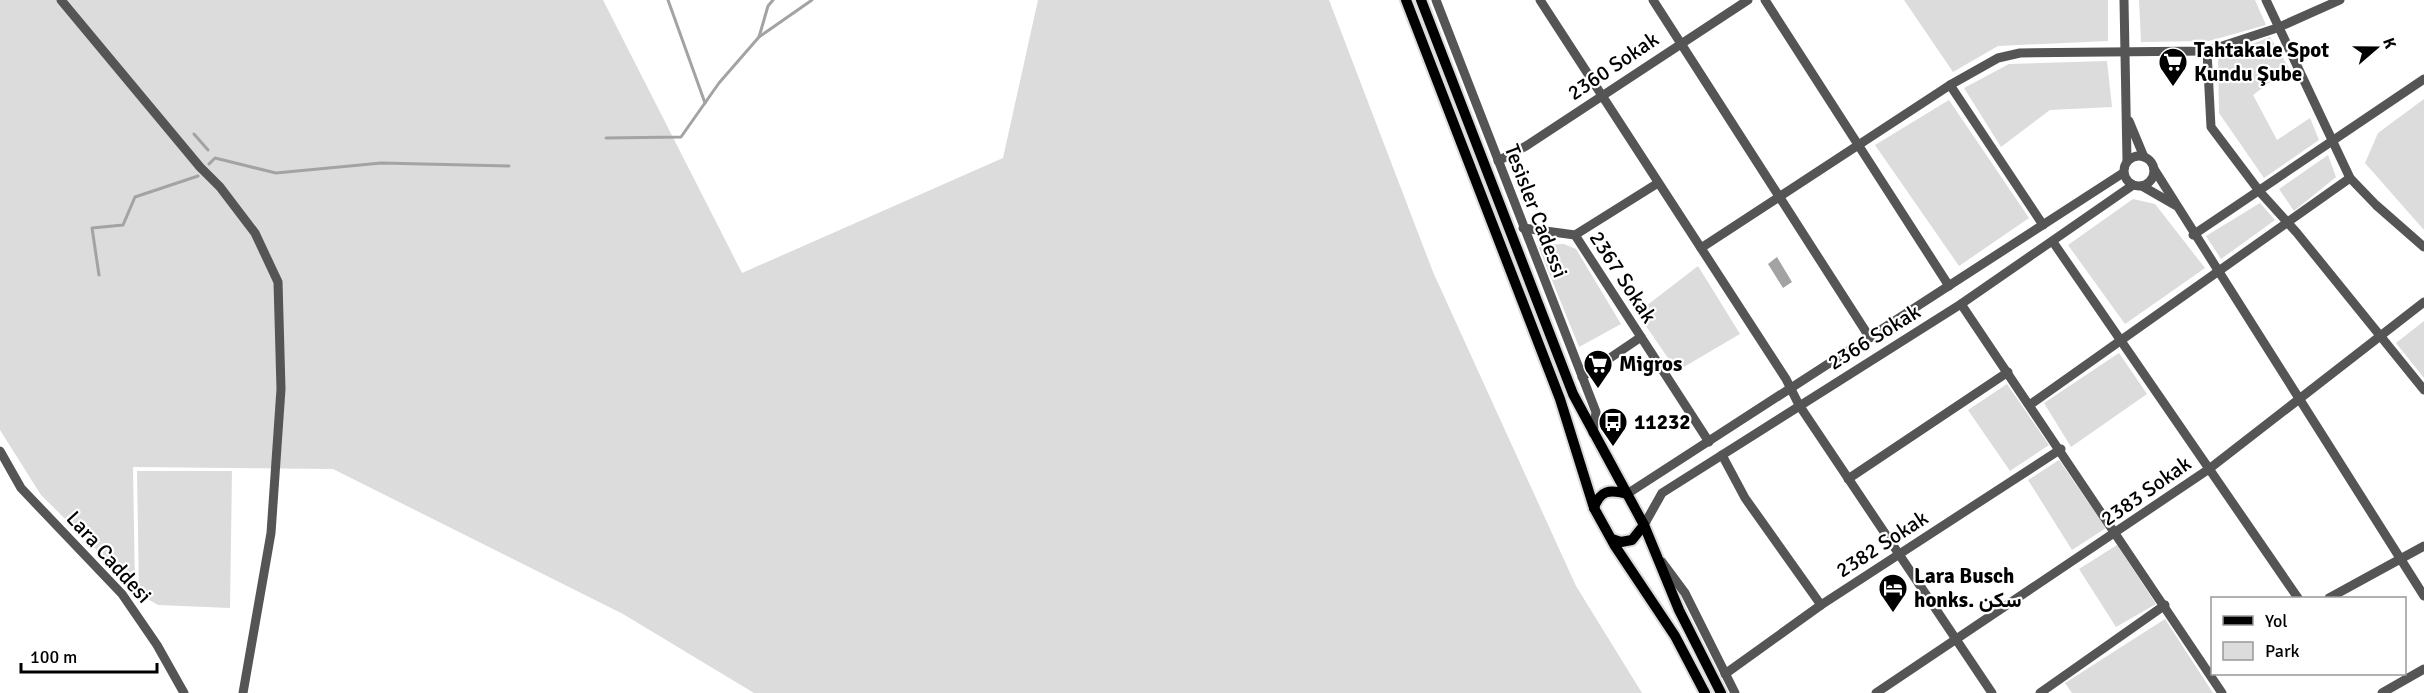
<svg xmlns="http://www.w3.org/2000/svg" width="2424" height="693" viewBox="0 0 2424 693" font-family="Signika,Vazirmatn,sans-serif">
	<style>
		.green { fill: #dcdcdc }
		.water { fill: #a3a3a3 }
		.lines { fill: none; stroke-linecap: round; stroke-linejoin: round }
		.stream { stroke: #a3a3a3; stroke-width: 3 }
		.major-casing { stroke: #dbdbdb; stroke-width: 14 }
		.minor { stroke: #555; stroke-width: 9 }
		.major { stroke: #000; stroke-width: 10 }
		.labels { text-anchor: middle; dominant-baseline: central; stroke-width: 4.5; stroke-linejoin: round; paint-order: stroke }
		.poi-label { font-size: 21px; font-weight: bold; fill: #000; stroke: #fff; text-anchor: start }
		.street-label { font-size: 21px; fill: #000; stroke: #fff }
	</style>
	<rect width="100%" height="100%" fill="#fff"/>
	<g class="green">
		<polygon points="0,0 603,0 742,273 1003,158 1038,0 1329,0 1433,272 1576,586 1642,693 754,693 623,614 333,469 133,467 135,588 41,495 0,430"/>
		<polygon points="1904,0 2108,0 2108,41 1998,46 1953,72"/>
		<polygon points="2139,0 2255,0 2266,25 2209,41 2141,42"/>
		<polygon points="2270,37 2289,68 2253,95 2277,140 2310,118 2319,140 2264,178 2219,113 2218,57"/>
		<polygon points="2107,61 2112,107 2050,110 2001,147 1964,88 2009,64"/>
		<polygon points="2424,99 2424,230 2365,163 2378,133"/>
		<polygon points="1949,100 2029,218 1959,266 1875,145"/>
		<polygon points="2328,155 2336,177 2294,211 2279,189"/>
		<polygon points="2133,199 2155,204 2205,268 2125,324 2068,245"/>
		<polygon points="2260,203 2275,220 2221,259 2206,236"/>
		<polygon points="1564,244 1576,249 1621,324 1579,347 1539,248 1540,245"/>
		<polygon points="1698,266 1740,334 1677,371 1637,313"/>
		<polygon points="2424,321 2424,378 2396,343"/>
		<polygon points="2119,353 2147,394 2071,447 2044,403"/>
		<polygon points="2007,384 2049,445 2010,471 1968,410"/>
		<polygon points="2059,460 2106,528 2072,550 2028,480"/>
		<polygon points="137,471 232,471 230,608 158,605 139,594"/>
		<polygon points="2117,545 2156,604 2116,627 2079,569"/>
		<polygon points="2165,619 2213,693 2072,693 2065,683"/>
	</g>
	<polygon class="water" points="1777,257 1792,282 1783,288 1768,264"/>
	<g class="lines">
		<g class="stream">
			<polyline points="668,0 705,103"/>
			<polyline points="759,37 768,6 773,0"/>
			<polyline points="194,134 208,150"/>
			<polyline points="606,138 681,137 719,83 759,37 812,0"/>
			<polyline points="209,164 215,158 276,173 381,163 509,166"/>
			<polyline points="99,275 92,228 123,225 135,197 198,176"/>
		</g>
		<g class="major-casing">
			<g id="major">
				<polyline points="1406,0 1560,399 1594,508 1615,546 1675,636 1705,693"/>
				<polyline points="1421,0 1573,394 1644,525 1679,610 1721,693"/>
				<path d="M1594,508C1600,490 1610,489 1627,494"/>
				<polyline points="1612,539 1621,542 1632,540 1644,525"/>
			</g>
		</g>
		<g class="minor">
			<polyline points="61,0 200,167 220,187 255,233 278,282 281,389 271,533 243,693"/>
			<polyline points="1436,0 1596,412 1593,433"/>
			<polyline points="1540,0 1786,379 1799,405 1992,693"/>
			<polyline points="1653,0 1870,338"/>
			<polyline points="1765,0 1949,286"/>
			<polyline points="2124,0 2127,161"/>
			<polyline points="2266,0 2350,178 2376,205 2424,247"/>
			<polyline points="2207,51 2211,127 2260,192 2297,233 2424,390"/>
			<polyline points="1950,85 2043,225"/>
			<polyline points="2129,121 2144,157"/>
			<circle cx="2139" cy="171" r="15"/>
			<polyline points="1498,161 1526,146 1748,0"/>
			<polyline points="2154,169 2424,596"/>
			<polyline points="2142,186 2175,205"/>
			<polyline points="1523,228 1575,235 1709,442"/>
			<polyline points="1575,235 1658,183"/>
			<polyline points="2193,235 2424,79"/>
			<polyline points="2053,242 2298,598"/>
			<polyline points="1701,248 1950,85 1998,58 2020,53 2207,51 2277,28 2340,0"/>
			<polyline points="1961,304 2222,693"/>
			<polyline points="1582,377 1641,337"/>
			<polyline points="2031,404 2350,178"/>
			<polyline points="0,451 21,488 122,594 157,645 184,693"/>
			<polyline points="1722,455 1745,498 1821,605"/>
			<polyline points="1848,479 2008,372"/>
			<polyline points="1627,494 2123,173"/>
			<polyline points="1644,525 1662,493 1961,304 2133,185"/>
			<polyline points="1662,562 1685,593 1735,693"/>
			<polyline points="2329,598 2424,546"/>
			<polyline points="1725,674 1821,605 2061,449"/>
			<polyline points="1876,693 2209,469 2424,302"/>
			<polyline points="2040,693 2165,605"/>
			<polyline points="2382,693 2424,669"/>
		</g>
		<use href="#major" class="major"/>
	</g>
	<defs>
		<g id="supermarket-pin" transform="scale(1.5)"><path d="M0 17L-7.5 6A9.5 9.5 0 1 1 7.5 6Z" fill="#000" stroke="#fff"/><path d="M-6-5.5h2.5l.6 2H6L4.5 2H-2.5L-4.4-4H-6ZM-1.5 3.2a1.3 1.3 0 1 0 .1 0ZM3 3.2a1.3 1.3 0 1 0 .1 0Z" fill="#fff"/></g>
		<g id="bus-pin" transform="scale(1.5)"><path d="M0 17L-7.5 6A9.5 9.5 0 1 1 7.5 6Z" fill="#000" stroke="#fff"/><path d="M-5-6H5V4H4V6H2V4H-2V6H-4V4H-5ZM-3.5-4V0h7V-4ZM-3.5 1.2v1.5H-2V1.2ZM2 1.2v1.5H3.5V1.2Z" fill="#fff"/></g>
		<g id="hotel-pin" transform="scale(1.5)"><path d="M0 17L-7.5 6A9.5 9.5 0 1 1 7.5 6Z" fill="#000" stroke="#fff"/><path d="M-6-4.5h1.5V1H6V5H4.5V3h-9V5H-6ZM-4 0a1.8 1.8 0 1 1 3.6 0ZM.5 0V-2.5h3Q6-2.5 6 0Z" fill="#fff"/></g>
	</defs>
	<g fill-rule="evenodd">
		<use href="#supermarket-pin" x="2173" y="62"/>
		<use href="#supermarket-pin" x="1598" y="364"/>
		<use href="#bus-pin" x="1613" y="422"/>
		<use href="#hotel-pin" x="1893" y="588"/>
	</g>
	<g class="labels">
		<g class="poi-label">
			<text x="2194" y="50">Tahtakale Spot<tspan x="2194" dy="24">Kundu Şube</tspan></text>
			<text x="1619" y="364">Migros</text>
			<text x="1634" y="422">11232</text>
			<text x="1914" y="576">Lara Busch<tspan x="1914" dy="24">honks. سكن</tspan></text>
		</g>
		<g class="street-label">
			<text transform="translate(1613 66) rotate(-34)">2360 Sokak</text>
			<text transform="translate(1536 211) rotate(69)">Tesisler Cadessi</text>
			<text transform="translate(1623 277) rotate(57)">2367 Sokak</text>
			<text transform="translate(1874 337) rotate(-32)">2366 Sokak</text>
			<text transform="translate(2146 491) rotate(-35)">2383 Sokak</text>
			<text transform="translate(1882 544) rotate(-33)">2382 Sokak</text>
			<text transform="translate(109 557) rotate(48)">Lara Caddesi</text>
		</g>
	</g>
	<rect x="2211" y="597" width="195" height="78" fill="#ffffff" stroke="#999999" stroke-width="1.5"/>
	<rect x="2223" y="616" width="30" height="9" fill="#000000" stroke="#999999" stroke-width="1.5"/>
	<text x="2265" y="627" font-size="18" fill="#000000">Yol</text>
	<rect x="2223" y="642" width="30" height="18" fill="#dcdcdc" stroke="#999999" stroke-width="1.5"/>
	<text x="2265" y="657" font-size="18" fill="#000000">Park</text>
	<g transform="translate(2376 48) rotate(70)" stroke="#ffffff" stroke-width="4.5" paint-order="stroke">
	<path d="M0-4.5L10 22L0 15L-10 22Z" fill="#000000"/>
	<text y="-9" font-size="16" font-weight="bold" text-anchor="middle" fill="#000000">K</text>
	</g>
	<path d="M21 663v9h136v-9" fill="none" stroke="#000000" stroke-width="3"/>
	<text x="30" y="663" font-size="18" fill="#000000" stroke="#ffffff" stroke-width="4.5" paint-order="stroke">100 m</text>
</svg>
